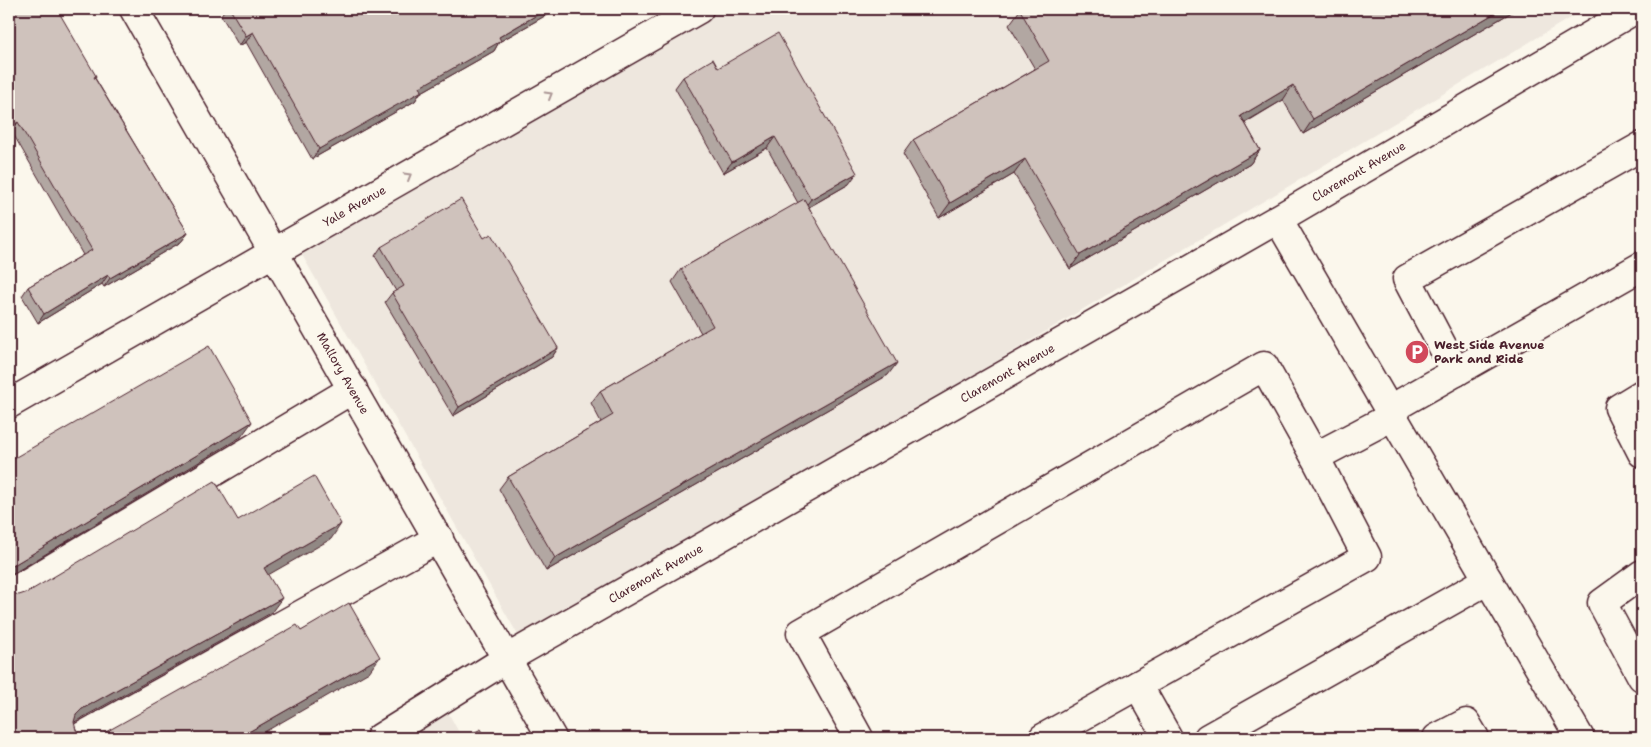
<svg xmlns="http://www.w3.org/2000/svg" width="1651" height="747" viewBox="0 0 1651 747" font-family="'Shantell Sans',sans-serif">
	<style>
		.built { fill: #eee7de }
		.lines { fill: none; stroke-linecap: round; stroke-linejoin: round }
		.minor-casing { stroke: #4a1f2b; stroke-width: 31 }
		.minor { stroke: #fbf7ec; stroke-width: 28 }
		.wall { fill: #b2a7a2; stroke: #4a1f2b }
		.shaded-wall { fill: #918884; stroke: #4a1f2b }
		.building { fill: #cfc2bc; stroke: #4a1f2b }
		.oneway { stroke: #ab9695 }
		.labels { text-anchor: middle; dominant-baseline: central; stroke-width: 5; stroke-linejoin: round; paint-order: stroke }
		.street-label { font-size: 12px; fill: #4a1f2b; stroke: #fbf7ec }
		.poi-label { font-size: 12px; font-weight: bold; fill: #4a1f2b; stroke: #fbf7ec; text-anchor: start }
	</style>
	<rect width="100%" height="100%" fill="#fbf7ec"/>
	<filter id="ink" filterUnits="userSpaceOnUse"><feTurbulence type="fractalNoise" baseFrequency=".02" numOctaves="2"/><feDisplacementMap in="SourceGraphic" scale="10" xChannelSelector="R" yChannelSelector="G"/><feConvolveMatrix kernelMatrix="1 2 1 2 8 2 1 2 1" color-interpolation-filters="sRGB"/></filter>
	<g filter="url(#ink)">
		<g class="built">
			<polygon points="704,9 1585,9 523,644 297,246"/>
			<polygon points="438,694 462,738 365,738"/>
		</g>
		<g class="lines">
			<g class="minor-casing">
				<g id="minor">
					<path id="s1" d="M134,9L552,738"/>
					<polyline points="1278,219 1580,738"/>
					<polyline points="1456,372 1407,279 1642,146"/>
					<polyline points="1642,394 1619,408 1642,453"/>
					<path id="s2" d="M9,404L699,9"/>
					<polyline points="1389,410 1642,266"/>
					<polyline points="1642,574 1602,603 1642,677"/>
					<polyline points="9,594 353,389"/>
					<polyline points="79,738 439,538"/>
					<path id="s3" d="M380,738L508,658L1278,219L1636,9"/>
					<polyline points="859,738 801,633 1264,366 1315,457"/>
					<polyline points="1043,738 1138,685"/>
					<polyline points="1168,738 1138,685 1367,557 1315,457 1393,416"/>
					<polyline points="1208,738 1488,580"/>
					<polyline points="1437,738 1466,723 1475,738"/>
				</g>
			</g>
			<use href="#minor" class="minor"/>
		</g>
		<g class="wall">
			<polygon points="9,9 96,76 95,78 188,233 181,242 104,287 102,284 38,323 22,296 28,287 83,255 12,132"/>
			<polygon points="225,9 557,9 499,42 494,51 420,93 415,101 312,159 246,42 239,46 221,15"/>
			<polygon points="1517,9 1303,134 1283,100 1245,123 1260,150 1250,164 1070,269 1014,174 939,218 903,154 913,140 1035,69 1009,25 1020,10"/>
			<polygon points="718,68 849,184 809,207 888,375 546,571 499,489 508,477 601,422 591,403 600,391 701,333 672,282 681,269 798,203 767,148 723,173 675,88 683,77"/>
			<polygon points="484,238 558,348 552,357 453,416 385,302 392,293 396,291 375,256 381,247"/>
		</g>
		<g class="shaded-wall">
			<polygon points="547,9 557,9 499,42 494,51 420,93 415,101 312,159 319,149 420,87 499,37"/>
			<polygon points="1502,9 1517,9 1303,134 1313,119"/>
			<polygon points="253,32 246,42 239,46 246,36"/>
			<polygon points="1293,85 1283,100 1230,131 1241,116"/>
			<polygon points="18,122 12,132 9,133 9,128"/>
			<polygon points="775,137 767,148 723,173 732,162"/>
			<polygon points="1260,150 1250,164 1070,269 1080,255"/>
			<polygon points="1025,159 1014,174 939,218 950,203"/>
			<polygon points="857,173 849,184 802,211 811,199"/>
			<polygon points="188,233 181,242 104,287 110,278"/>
			<polygon points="108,275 102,284 38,323 44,314"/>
			<polygon points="558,348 552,357 453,416 459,407"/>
			<polygon points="897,363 888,375 546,571 555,558"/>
			<polygon points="252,422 241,437 9,576 9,568 12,566"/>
			<polygon points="341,524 331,539 254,583 264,568"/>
			<polygon points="282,598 271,613 71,724 76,715 82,709"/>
			<polygon points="380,657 369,672 254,738 238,738"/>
		</g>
		<g class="building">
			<polygon points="9,9 57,9 96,76 94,77 188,233 110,278 108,275 44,314 28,287 92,250 18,122 9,128"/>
			<polygon points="230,9 547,9 499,37 501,41 420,87 422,91 319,149 253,32 246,36"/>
			<polygon points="1022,9 1502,9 1313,119 1293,85 1241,116 1260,150 1080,255 1025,159 950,203 913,140 1049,61 1020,10"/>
			<polygon points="778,33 857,173 811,199 775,137 732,162 683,77 713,59 718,68"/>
			<polygon points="461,199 484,238 491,234 558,348 459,407 392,293 404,286 381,247"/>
			<polygon points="804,199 897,363 555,558 508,477 613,415 600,391 713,326 681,269"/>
			<polygon points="209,346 252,422 12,566 9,568 9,461"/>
			<polygon points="314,476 341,524 264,568 282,598 82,709 76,715 74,722 76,730 82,737 88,738 9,738 9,590 12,593 19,595 28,592 215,481 238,520"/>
			<polygon points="349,603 380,657 238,738 91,738 97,737 297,625 301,631"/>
			<polygon points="481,729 486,738 464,738"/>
		</g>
		<defs><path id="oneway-chevron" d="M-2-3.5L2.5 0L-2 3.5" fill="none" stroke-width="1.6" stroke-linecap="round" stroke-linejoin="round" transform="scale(1.25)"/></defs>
		<g class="oneway">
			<use href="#oneway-chevron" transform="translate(549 95) rotate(-30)"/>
			<use href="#oneway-chevron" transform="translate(408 176) rotate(-30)"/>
		</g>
	</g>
	<defs>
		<g id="parking-disc" transform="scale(1.25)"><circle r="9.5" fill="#d1495b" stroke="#fbf7ec"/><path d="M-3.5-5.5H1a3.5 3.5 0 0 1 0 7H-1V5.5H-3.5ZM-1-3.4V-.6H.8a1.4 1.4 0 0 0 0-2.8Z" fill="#fff"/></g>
	</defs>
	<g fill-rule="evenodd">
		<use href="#parking-disc" x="1417" y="352"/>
	</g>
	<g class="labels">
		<g class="street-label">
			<text stroke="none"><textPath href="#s3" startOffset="1131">Claremont Avenue</textPath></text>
			<text stroke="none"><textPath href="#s2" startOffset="398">Yale Avenue</textPath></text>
			<text stroke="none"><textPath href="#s1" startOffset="420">Mallory Avenue</textPath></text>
			<text stroke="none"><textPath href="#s3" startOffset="726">Claremont Avenue</textPath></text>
			<text stroke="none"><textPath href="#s3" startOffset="321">Claremont Avenue</textPath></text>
		</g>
		<g class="poi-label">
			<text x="1434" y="345">West Side Avenue<tspan x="1434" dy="14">Park and Ride</tspan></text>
		</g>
	</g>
	<rect width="1651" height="747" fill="none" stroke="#fbf7ec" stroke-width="30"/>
	<rect x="15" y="15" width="1621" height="717" fill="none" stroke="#4a1f2b" stroke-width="2" filter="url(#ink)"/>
</svg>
